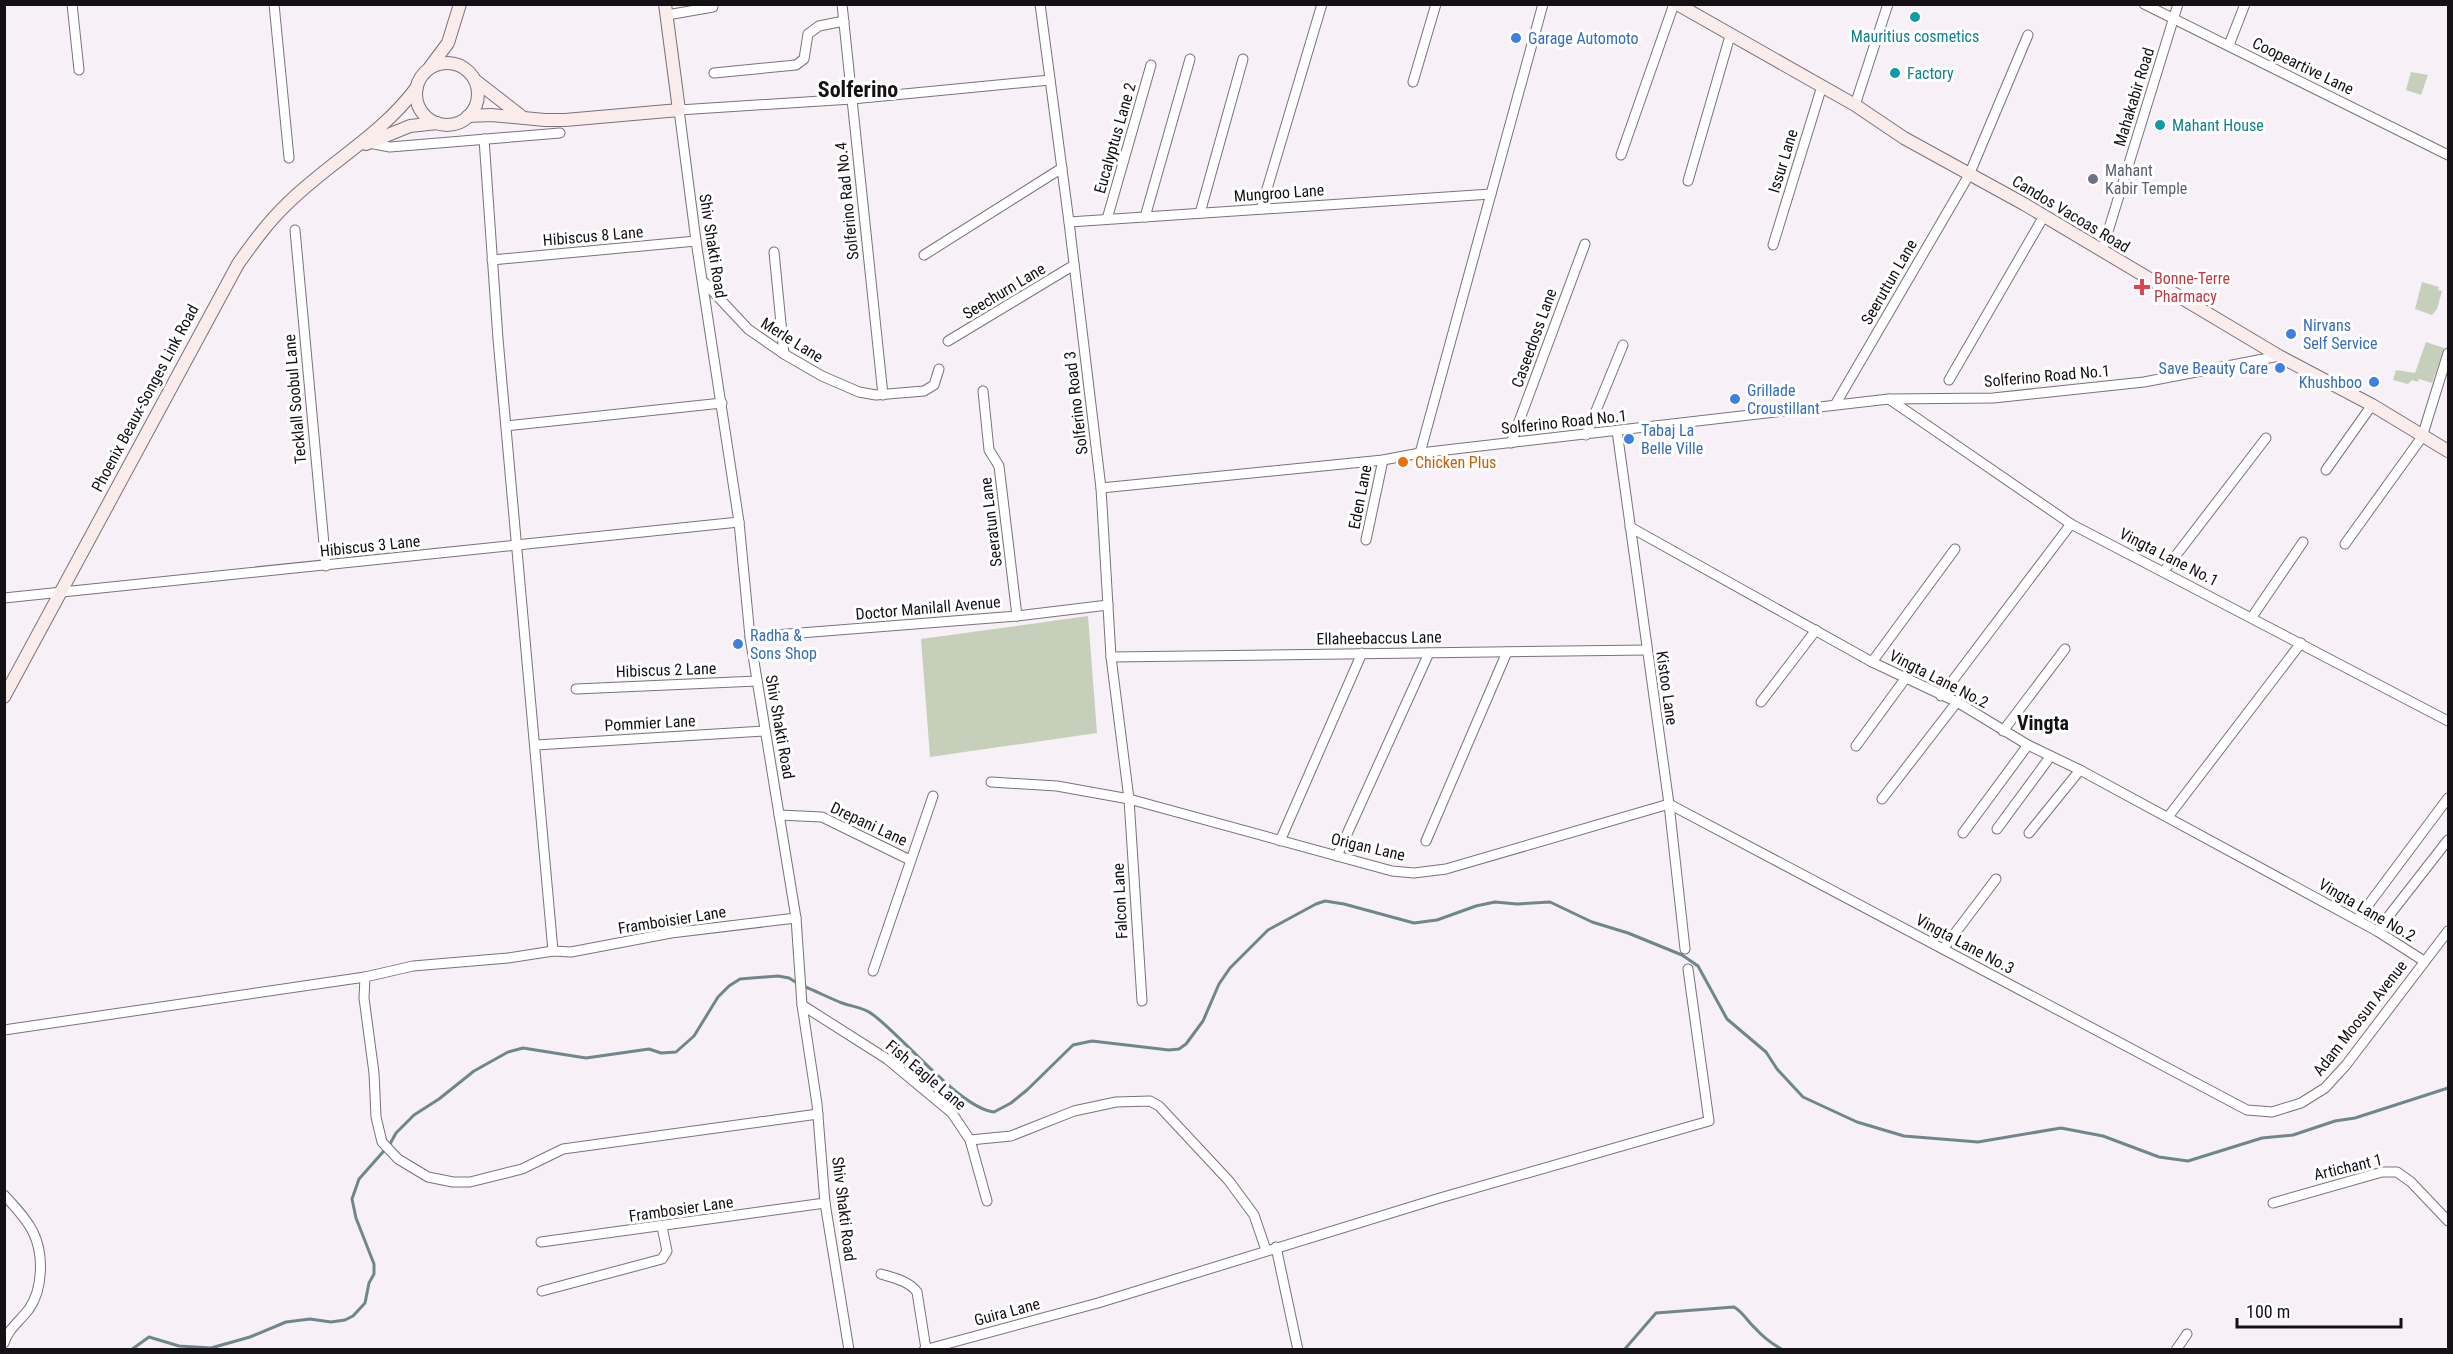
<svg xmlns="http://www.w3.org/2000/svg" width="2453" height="1354" viewBox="0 0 2453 1354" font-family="'Roboto Condensed',sans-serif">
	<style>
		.green { fill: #c6cfb9 }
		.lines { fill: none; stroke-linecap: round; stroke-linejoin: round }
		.stream { stroke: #6e878b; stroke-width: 3 }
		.street-casing { stroke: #797379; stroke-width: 11 }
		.secondary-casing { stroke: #797379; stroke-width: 14 }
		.street { stroke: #fff; stroke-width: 9 }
		.secondary { stroke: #faeceb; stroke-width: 12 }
		.culture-dot { fill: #0f9aa8; stroke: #fff; stroke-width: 2 }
		.shop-dot { fill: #3f7fe0; stroke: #fff; stroke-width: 2 }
		.worship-dot { fill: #6b7280; stroke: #fff; stroke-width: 2 }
		.health-dot { fill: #e0444e; stroke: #fff; stroke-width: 2 }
		.food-dot { fill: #e8710a; stroke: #fff; stroke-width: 2 }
		.labels { text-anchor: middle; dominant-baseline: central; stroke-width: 6; stroke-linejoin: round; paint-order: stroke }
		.culture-label { font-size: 16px; fill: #0d838f; stroke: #fff; text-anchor: start }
		.shop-label { font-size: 16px; fill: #366cbe; stroke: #fff; text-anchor: start }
		.street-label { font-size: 16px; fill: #141114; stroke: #fff }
		.worship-label { font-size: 16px; fill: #5b616d; stroke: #fff; text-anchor: start }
		.health-label { font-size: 16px; fill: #be3a42; stroke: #fff; text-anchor: start }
		.food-label { font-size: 16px; fill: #c56008; stroke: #fff; text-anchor: start }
		.quarter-label { font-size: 20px; font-weight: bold; fill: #141114; stroke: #fff }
		.district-label { font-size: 22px; font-weight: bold; fill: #141114; stroke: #fff }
	</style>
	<rect width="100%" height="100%" fill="#f7f0f7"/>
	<g class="green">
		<polygon points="2411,72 2428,75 2421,95 2406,90"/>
		<polygon points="2422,282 2439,287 2438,290 2442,291 2437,309 2432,315 2415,309"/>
		<polygon points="2426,342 2444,348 2432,383 2419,379 2418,382 2412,380 2408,384 2393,380 2396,370 2415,373"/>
		<polygon points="1088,616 1097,733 930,757 921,639"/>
	</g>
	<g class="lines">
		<g class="stream">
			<path d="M803,986C816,991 829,998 842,1003C853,1007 863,1007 872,1014C903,1036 959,1108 994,1112L1011,1103L1027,1090L1073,1045L1092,1041L1169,1050L1179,1049L1186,1044L1203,1021L1219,984L1230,968L1268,930L1316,904L1325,901L1344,904L1414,923L1437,920L1476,906L1495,902L1517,904L1550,902L1592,922L1628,933L1682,955L1698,966L1727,1019L1766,1052L1777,1069L1803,1097L1857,1122L1904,1136L1978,1142L2061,1128L2103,1136L2159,1157L2188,1161L2262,1138L2293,1135L2335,1121L2355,1118L2448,1088"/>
			<polyline points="131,1350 149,1337 179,1346 211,1348 250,1337 286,1322 310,1319 331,1322 345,1320 353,1316 365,1303 369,1283 374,1274 374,1264 356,1218 352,1199 359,1179 390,1144 396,1133 414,1115 439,1099 474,1071 508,1052 523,1048 586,1058 649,1049 661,1053 676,1052 694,1036 718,997 729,986 740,979 778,976 789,978 797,983"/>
			<path d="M1624,1350L1656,1313L1734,1307C1744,1313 1747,1321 1755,1328C1763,1337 1772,1344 1783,1350"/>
		</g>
		<g class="street-casing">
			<g id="street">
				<polyline points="72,4 79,70"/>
				<polyline points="274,4 289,158"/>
				<polyline points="842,4 883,395"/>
				<polyline points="1040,4 1069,222 1101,488 1111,657 1129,799 1142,1001"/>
				<polyline points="2144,4 2448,155"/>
				<polyline points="667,15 713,7"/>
				<polyline points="2229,45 2245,4"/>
				<polyline points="714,73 796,65 804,59 808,34 819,26 844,21"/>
				<polyline points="1413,82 1436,4"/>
				<polyline points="1855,105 1888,4"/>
				<polyline points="484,139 498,339 553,951"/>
				<polyline points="369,143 390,147 560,133"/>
				<polyline points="1621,155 1674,4"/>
				<polyline points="1688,181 1730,36"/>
				<polyline points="1261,209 1322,4"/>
				<polyline points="1200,213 1243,59"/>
				<polyline points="1145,217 1190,59"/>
				<polyline points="1107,219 1151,65"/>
				<polyline points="1069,222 1491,194"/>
				<polyline points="295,230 326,566"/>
				<polyline points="1773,245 1822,86"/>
				<polyline points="2102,251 2178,4"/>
				<polyline points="774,252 784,354"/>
				<polyline points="924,255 1062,168"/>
				<polyline points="492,260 696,241"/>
				<polyline points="705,283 748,329 784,354 822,376 859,392 876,395 924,391 934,385 939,369"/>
				<polyline points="948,341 1074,265"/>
				<polyline points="1949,380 2044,216"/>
				<polyline points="983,391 989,450 999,466 1017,616"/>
				<polyline points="1889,399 2071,524 2448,721"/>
				<polyline points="1835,405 1969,175 2028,35"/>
				<polyline points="506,426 722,403"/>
				<polyline points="1617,431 1669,804 1685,949"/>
				<polyline points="1586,435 1623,345"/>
				<polyline points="1511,443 1585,244"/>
				<polyline points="1420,453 1543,4"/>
				<polyline points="2326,470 2372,405"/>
				<polyline points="1101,488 1383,460 1420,453 1889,399 1993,398 2144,382 2279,356"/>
				<polyline points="1630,527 1872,662 1957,702 2028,745 2080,770 2377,931 2424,961"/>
				<polyline points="1366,540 1383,460"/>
				<polyline points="2345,544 2422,437 2448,353"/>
				<polyline points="2164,571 2266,438"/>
				<polyline points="4,598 739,522"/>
				<polyline points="2252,617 2303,542"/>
				<polyline points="750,637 1017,616 1108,605"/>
				<polyline points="1111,657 1647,650"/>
				<polyline points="1872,662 1955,549"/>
				<polyline points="576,689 757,681"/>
				<polyline points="1941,696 2071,524"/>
				<polyline points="1761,702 1816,630"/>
				<polyline points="2003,731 2065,649"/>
				<polyline points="536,745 765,731"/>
				<polyline points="1856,746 1905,679"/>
				<polyline points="991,782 1057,786 1129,799 1392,871 1414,873 1446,869 1669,804"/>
				<polyline points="1882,799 1957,702"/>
				<polyline points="1669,804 2247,1110 2272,1112 2301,1103 2325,1088 2346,1065 2448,931"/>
				<polyline points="779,815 822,817 910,860"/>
				<polyline points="2168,817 2301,643"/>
				<polyline points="1997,829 2050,757"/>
				<polyline points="1963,833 2028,745"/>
				<polyline points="2029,833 2080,770"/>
				<polyline points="1280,841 1362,653"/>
				<polyline points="1426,841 1507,652"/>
				<polyline points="1337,856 1429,653"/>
				<polyline points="796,918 671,933 571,952 553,951 508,958 413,966 365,977 364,998 374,1073 376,1117 382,1142 398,1159 428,1177 453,1182 470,1182 522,1169 563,1149 818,1114"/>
				<polyline points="2357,920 2448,798"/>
				<polyline points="2377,931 2448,840"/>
				<polyline points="1943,949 1996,879"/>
				<polyline points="873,971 933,796"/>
				<polyline points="802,1005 887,1059 952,1113 970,1140 987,1201"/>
				<polyline points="4,1030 365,977"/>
				<polyline points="970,1140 1011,1136 1074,1111 1116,1102 1150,1101 1159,1106 1229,1181 1254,1215 1266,1250"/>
				<path d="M4,1195C15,1207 26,1218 33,1232C44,1254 43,1289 29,1309C20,1321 8,1329 4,1343"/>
				<polyline points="2273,1203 2382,1172 2397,1172 2411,1182 2448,1221"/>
				<polyline points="541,1242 825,1203"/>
				<polyline points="1276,1247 1298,1350"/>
				<path d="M881,1274C894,1278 909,1281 917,1292L926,1349"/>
				<polyline points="542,1291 662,1259 667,1251 662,1227"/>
				<polyline points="849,1350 825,1203 817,1104 802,1005 796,918 750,637 739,522 696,241 679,110 852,99 1050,80"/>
				<polyline points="924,1350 1098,1303 1440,1198 1709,1121 1688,969"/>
				<polyline points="2176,1350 2187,1334"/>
			</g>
		</g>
		<g class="secondary-casing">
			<g id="secondary">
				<polyline points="1677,4 1855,105 1904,138 2024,204 2279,356 2372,405 2448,451"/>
				<circle cx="447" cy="94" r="31"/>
				<polyline points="430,67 448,43 460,4"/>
				<polyline points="476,81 521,116"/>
				<polyline points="468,116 491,115 545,120 565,120 679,110 665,4"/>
				<polyline points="366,144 410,126 437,123"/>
				<path d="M4,697L238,264C253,243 268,222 287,204C329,162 380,137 417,87"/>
			</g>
		</g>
		<use href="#street" class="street"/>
		<use href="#secondary" class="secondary"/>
	</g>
	<g class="culture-dot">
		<circle cx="1915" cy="17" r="6"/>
		<circle cx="1895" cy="73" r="6"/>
		<circle cx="2160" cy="125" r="6"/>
	</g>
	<g class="shop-dot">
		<circle cx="1516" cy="38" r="6"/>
		<circle cx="2291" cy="334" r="6"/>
		<circle cx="2280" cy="368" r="6"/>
		<circle cx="2374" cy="382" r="6"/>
		<circle cx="1735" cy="399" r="6"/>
		<circle cx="1629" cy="439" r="6"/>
		<circle cx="738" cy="644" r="6"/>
	</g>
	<circle class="worship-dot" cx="2093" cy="179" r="6"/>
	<path class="health-dot" d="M2139 278h6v6h6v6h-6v6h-6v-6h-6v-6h6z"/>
	<circle class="food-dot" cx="1403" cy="462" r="6"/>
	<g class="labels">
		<g class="culture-label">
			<text x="1915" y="36" text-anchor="middle">Mauritius cosmetics</text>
			<text x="1907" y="73">Factory</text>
			<text x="2172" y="125">Mahant House</text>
		</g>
		<g class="shop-label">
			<text x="1528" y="38">Garage Automoto</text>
			<text x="2303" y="325">Nirvans<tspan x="2303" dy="18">Self Service</tspan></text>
			<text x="2268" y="368" text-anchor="end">Save Beauty Care</text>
			<text x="2362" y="382" text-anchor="end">Khushboo</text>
			<text x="1747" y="390">Grillade<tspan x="1747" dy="18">Croustillant</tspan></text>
			<text x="1641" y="430">Tabaj La<tspan x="1641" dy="18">Belle Ville</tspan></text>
			<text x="750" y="635">Radha &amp;<tspan x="750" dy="18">Sons Shop</tspan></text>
		</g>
		<g class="street-label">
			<text transform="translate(2303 66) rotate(26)">Coopeartive Lane</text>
			<text transform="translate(2134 97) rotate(-73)">Mahakabir Road</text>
			<text transform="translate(1115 138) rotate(-74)">Eucalyptus Lane 2</text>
			<text transform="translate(1783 161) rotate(-73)">Issur Lane</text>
			<text transform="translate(1279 193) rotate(-4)">Mungroo Lane</text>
			<text transform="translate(847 201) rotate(-96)">Solferino Rad No.4</text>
			<text transform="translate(2071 214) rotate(31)">Candos Vacoas Road</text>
			<text transform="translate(593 236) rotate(-5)">Hibiscus 8 Lane</text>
			<text transform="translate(713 246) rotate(81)">Shiv Shakti Road</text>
			<text transform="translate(1889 282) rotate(-60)">Seeruttun Lane</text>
			<text transform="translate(1004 291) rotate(-31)">Seechurn Lane</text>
			<text transform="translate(1534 338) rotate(-70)">Caseedoss Lane</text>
			<text transform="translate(792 340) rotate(32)">Merle Lane</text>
			<text transform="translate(2047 376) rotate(-5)">Solferino Road No.1</text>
			<text transform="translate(145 398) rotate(-62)">Phoenix Beaux-Songes Link Road</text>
			<text transform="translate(295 399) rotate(-95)">Tecklall Soobul Lane</text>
			<text transform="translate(1076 403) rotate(-97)">Solferino Road 3</text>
			<text transform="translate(1564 422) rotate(-6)">Solferino Road No.1</text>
			<text transform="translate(1360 497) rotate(-79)">Eden Lane</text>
			<text transform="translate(991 522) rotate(-97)">Seeratun Lane</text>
			<text transform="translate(370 546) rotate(-6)">Hibiscus 3 Lane</text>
			<text transform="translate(2169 557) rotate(27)">Vingta Lane No.1</text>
			<text transform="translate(928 608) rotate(-5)">Doctor Manilall Avenue</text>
			<text transform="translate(1379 638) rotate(-1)">Ellaheebaccus Lane</text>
			<text transform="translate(666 670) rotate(-2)">Hibiscus 2 Lane</text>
			<text transform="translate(1939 679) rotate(27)">Vingta Lane No.2</text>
			<text transform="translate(1667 688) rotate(82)">Kistoo Lane</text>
			<text transform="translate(650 723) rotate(-3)">Pommier Lane</text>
			<text transform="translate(780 727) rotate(80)">Shiv Shakti Road</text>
			<text transform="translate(869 824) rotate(25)">Drepani Lane</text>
			<text transform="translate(1368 847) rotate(13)">Origan Lane</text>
			<text transform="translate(1120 901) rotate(-93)">Falcon Lane</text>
			<text transform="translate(2367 910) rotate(30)">Vingta Lane No.2</text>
			<text transform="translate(672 920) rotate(-9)">Framboisier Lane</text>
			<text transform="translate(1965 944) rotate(28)">Vingta Lane No.3</text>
			<text transform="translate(2360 1018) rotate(-52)">Adam Moosun Avenue</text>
			<text transform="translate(926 1075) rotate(40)">Fish Eagle Lane</text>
			<text transform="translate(2348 1167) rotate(-13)">Artichant 1</text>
			<text transform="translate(681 1209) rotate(-8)">Frambosier Lane</text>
			<text transform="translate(844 1209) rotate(83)">Shiv Shakti Road</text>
			<text transform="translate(1007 1312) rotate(-15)">Guira Lane</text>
		</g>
		<g class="worship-label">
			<text x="2105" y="170">Mahant<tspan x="2105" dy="18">Kabir Temple</tspan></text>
		</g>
		<g class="health-label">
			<text x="2154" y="278">Bonne-Terre<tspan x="2154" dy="18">Pharmacy</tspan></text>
		</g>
		<g class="food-label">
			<text x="1415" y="462">Chicken Plus</text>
		</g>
		<g class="quarter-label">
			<text x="2043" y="723">Vingta</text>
		</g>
		<g class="district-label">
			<text x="858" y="89">Solferino</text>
		</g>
	</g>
	<rect width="2453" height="1354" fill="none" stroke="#141114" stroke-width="12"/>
	<path d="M2237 1318v9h164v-9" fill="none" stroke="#141114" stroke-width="3"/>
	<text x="2246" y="1318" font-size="18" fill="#141114" stroke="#ffffff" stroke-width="4.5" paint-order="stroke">100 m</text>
</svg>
